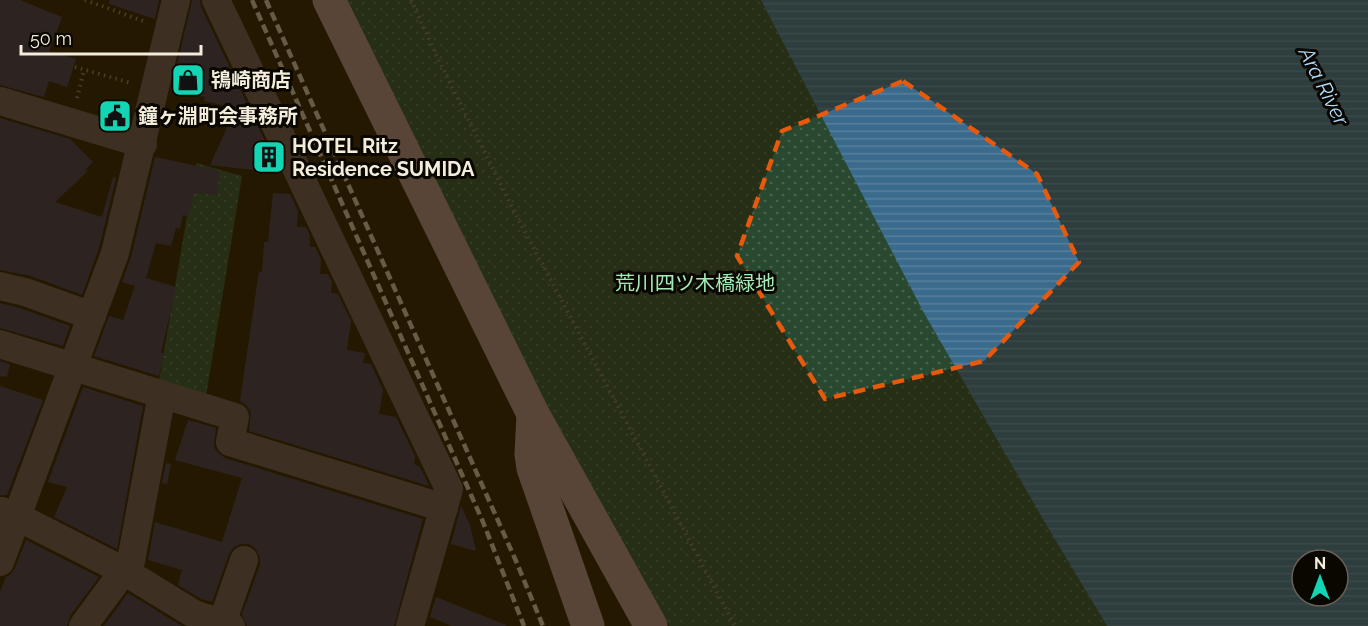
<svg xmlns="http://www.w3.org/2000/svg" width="1368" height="626" viewBox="0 0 1368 626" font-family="Raleway,'Noto Sans JP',sans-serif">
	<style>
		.park { fill: url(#park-dots) }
		.water { fill: url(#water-rules); fill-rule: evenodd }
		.building { fill: #392f49 }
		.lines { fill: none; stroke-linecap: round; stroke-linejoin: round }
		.path { stroke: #736b54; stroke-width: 4; stroke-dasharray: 1.5 4.5; stroke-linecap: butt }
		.minor { stroke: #5b4b4c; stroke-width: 28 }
		.major { stroke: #9a7a7c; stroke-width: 33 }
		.rail { stroke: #b5ad99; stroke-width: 4.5; stroke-dasharray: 9 4.5; stroke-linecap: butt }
		.marked { fill: none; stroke: #e8590c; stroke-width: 4.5; stroke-dasharray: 12 8; stroke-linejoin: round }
		.labels { text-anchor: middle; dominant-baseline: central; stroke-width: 6; stroke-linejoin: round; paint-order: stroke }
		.poi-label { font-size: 20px; font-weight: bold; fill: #f4eddc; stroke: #0a0600; text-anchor: start }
		.park-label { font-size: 20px; fill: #a3ebb4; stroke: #0a0600 }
		.water-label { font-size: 21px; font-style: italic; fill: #b0dafa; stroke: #0a0600 }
	</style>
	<defs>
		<pattern id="park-dots" width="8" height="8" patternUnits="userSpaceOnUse" patternTransform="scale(1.5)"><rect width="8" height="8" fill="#294830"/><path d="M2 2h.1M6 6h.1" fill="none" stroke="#49634d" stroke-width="1.8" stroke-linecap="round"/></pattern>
		<pattern id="water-rules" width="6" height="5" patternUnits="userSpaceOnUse" patternTransform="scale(1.5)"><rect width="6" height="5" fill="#3a6a8c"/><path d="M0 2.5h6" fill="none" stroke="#57809c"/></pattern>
	</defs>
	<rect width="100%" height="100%" fill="#241a00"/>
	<g class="park">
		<polygon points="343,0 761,0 1051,533 1107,626 669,626 532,381"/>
		<polygon points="196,163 242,176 205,402 158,387"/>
	</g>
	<path class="water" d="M761,0H1368V626H1107L1051,533L924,313ZM1302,560H1338V596H1302Z"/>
	<g class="building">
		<polygon points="0,0 20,0 62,17 49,51 76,59 67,87 49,81 44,97 0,85"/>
		<polygon points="110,0 159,0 155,19 109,4"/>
		<polygon points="192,0 200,0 201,7 280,173 210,165 236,108 204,101 205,97 171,91"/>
		<polygon points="0,118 70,139 93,162 85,170 88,171 55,202 102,217 113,177 116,178 99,248 82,295 31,276 0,270"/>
		<polygon points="155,157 220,171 217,195 194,193 189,217 183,215 180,229 176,228 171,246 156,243 146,278 176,287 161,353 164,353 159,376 94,356 109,316 123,320 135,286 122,282 131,257"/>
		<polygon points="273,193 290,194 298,211 297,227 306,227 310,236 310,247 315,247 321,259 320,274 328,274 332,282 331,293 338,294 351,321 347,350 365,353 363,363 371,364 383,390 379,414 396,417 415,456 414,464 420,467 429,486 249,431 251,412 246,405 240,401 259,271 262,272 264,242 268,242"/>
		<polygon points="0,303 20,308 70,326 63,346 0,328"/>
		<polygon points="0,361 10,364 7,377 0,376"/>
		<polygon points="0,386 43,400 7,495 0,495"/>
		<polygon points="83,387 143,406 117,549 54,517 67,487 48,482"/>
		<polygon points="188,420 216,428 214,447 218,453 225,458 423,519 394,626 247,626 242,614 260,565 260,558 256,549 249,544 240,544 233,548 229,554 212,602 201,599 178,585 182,570 148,560 155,522 222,542 242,478 175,460"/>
		<polygon points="166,463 171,464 167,484 162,483"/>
		<polygon points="461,506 470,525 476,551 451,544"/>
		<polygon points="26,540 99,577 70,616 67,626 0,626 0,592 6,577 11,574 15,568"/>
		<polygon points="128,593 182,626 104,626"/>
		<polygon points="436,597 506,625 506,626 452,626 430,617"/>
	</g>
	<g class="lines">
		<g class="path">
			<polyline points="85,0 146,22"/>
			<polyline points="411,0 439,61 515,213 735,626"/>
			<polyline points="75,67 131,83"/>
			<polyline points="77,98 84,70"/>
		</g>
		<g class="minor">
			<polyline points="216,0 449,489 410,626"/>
			<polyline points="0,101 143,144"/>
			<polyline points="0,286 25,292 92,316"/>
			<polyline points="0,344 235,417 230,442 444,508"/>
			<polyline points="2,511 18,517 124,571 194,614 231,626"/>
			<polyline points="0,562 115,253 176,0"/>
			<polyline points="222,623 244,560"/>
			<polyline points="83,626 131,561 162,394"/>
		</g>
		<g class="major">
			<polyline points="329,0 533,414 651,626"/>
			<polyline points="533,415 531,454 533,468 588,626"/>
		</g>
		<g class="rail">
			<polyline points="252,0 483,522 524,626"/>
			<polyline points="266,0 516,561 543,626"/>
		</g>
	</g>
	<path d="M0 0H1368V626H0ZM903,81L1037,174L1079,262L984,361L825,399L737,256L782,131Z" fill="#241a00" fill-opacity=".55" fill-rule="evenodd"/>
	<path class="marked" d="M903,81L1037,174L1079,262L984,361L825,399L737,256L782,131Z"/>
	<defs>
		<g id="shop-square" transform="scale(1.725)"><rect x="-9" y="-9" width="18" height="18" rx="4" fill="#13d5b3" stroke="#0a0600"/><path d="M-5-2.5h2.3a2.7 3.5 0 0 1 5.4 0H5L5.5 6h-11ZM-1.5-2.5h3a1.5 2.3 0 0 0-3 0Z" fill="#111"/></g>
		<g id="civic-square" transform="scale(1.725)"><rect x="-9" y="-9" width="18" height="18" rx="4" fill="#13d5b3" stroke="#0a0600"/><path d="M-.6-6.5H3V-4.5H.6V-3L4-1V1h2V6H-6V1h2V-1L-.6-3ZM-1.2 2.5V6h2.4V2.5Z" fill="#111"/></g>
		<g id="building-square" transform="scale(1.725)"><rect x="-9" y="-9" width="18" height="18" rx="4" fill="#13d5b3" stroke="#0a0600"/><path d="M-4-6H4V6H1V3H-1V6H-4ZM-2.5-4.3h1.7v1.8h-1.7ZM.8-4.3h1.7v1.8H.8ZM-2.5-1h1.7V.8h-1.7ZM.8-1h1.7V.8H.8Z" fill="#111"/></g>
	</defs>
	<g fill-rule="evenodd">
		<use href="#shop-square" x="188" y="80"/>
		<use href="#civic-square" x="115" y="116"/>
		<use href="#building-square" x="269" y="157"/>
	</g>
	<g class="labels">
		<g class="poi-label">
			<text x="211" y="80">鴇崎商店</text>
			<text x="138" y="116">鐘ヶ淵町会事務所</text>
			<text x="292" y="146">HOTEL Ritz<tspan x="292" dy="23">Residence SUMIDA</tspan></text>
		</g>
		<g class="park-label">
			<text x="695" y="283">荒川四ツ木橋緑地</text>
		</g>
		<g class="water-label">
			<text transform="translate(1324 86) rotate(63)">Ara River</text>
		</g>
	</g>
	<g transform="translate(1320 578)"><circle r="28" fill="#0a0600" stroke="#686258" stroke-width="1.5"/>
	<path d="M0-4.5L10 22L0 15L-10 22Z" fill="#13d5b3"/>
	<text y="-9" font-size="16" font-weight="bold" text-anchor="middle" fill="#f4eddc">N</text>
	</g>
	<path d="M21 45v9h180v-9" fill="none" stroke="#f4eddc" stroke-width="3"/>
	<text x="30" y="45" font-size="18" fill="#f4eddc" stroke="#0a0600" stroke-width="4.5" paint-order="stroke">50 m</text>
</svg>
